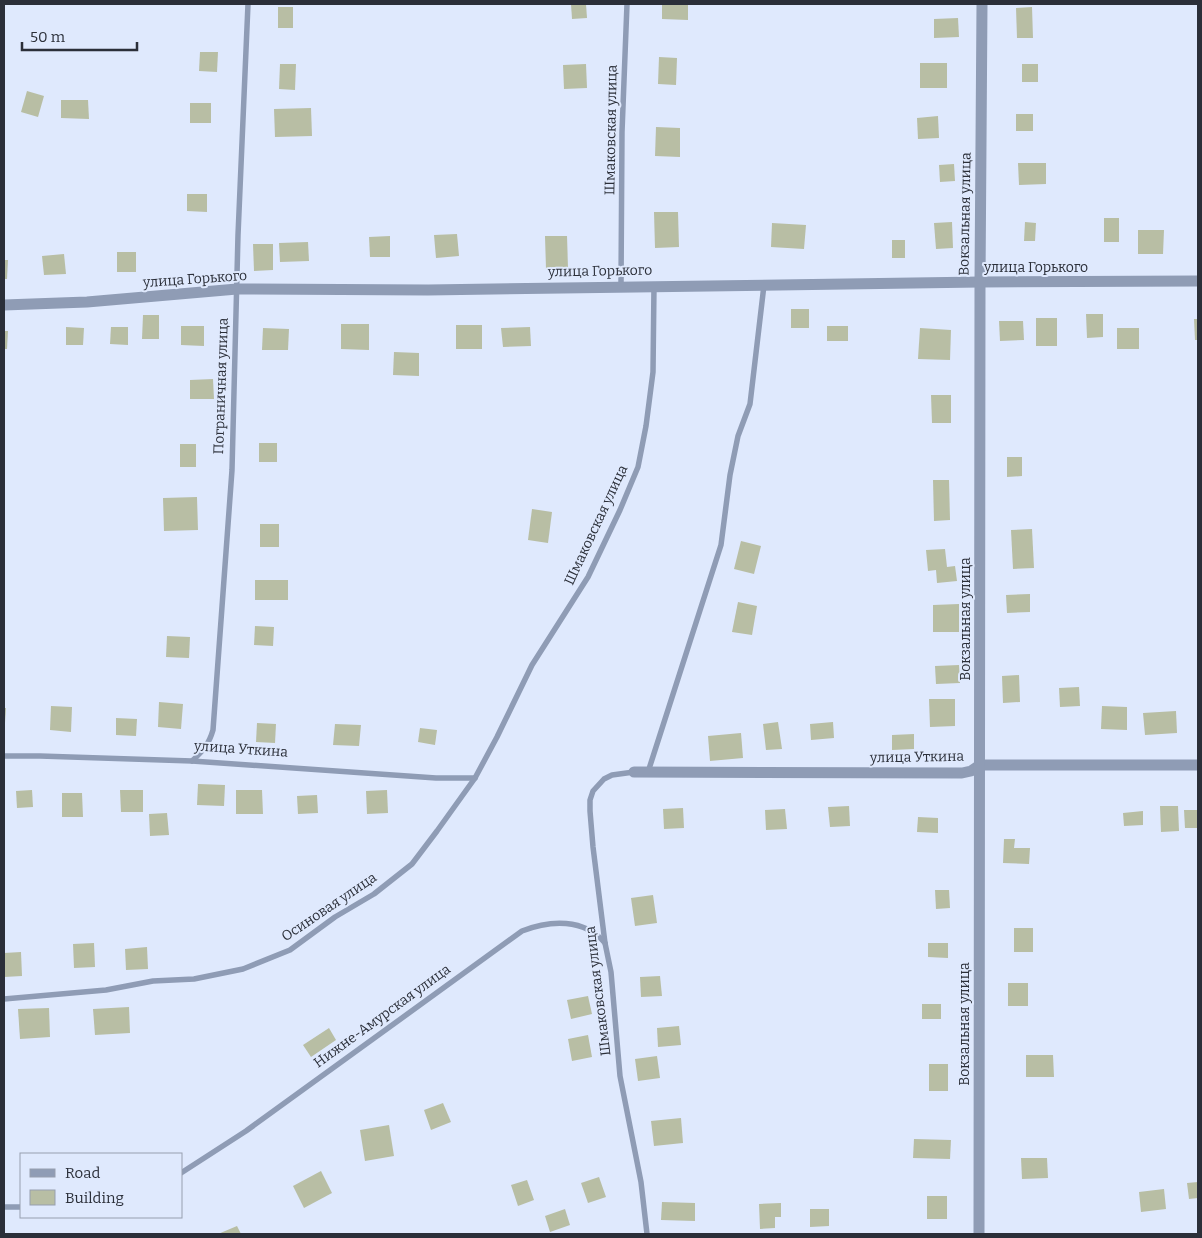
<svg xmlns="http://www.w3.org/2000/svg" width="1202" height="1238" viewBox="0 0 1202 1238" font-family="Bitter,serif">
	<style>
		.building { fill: #b8bea4 }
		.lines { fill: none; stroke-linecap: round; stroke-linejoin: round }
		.service { stroke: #8f9cb5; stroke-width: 5.5 }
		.minor { stroke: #8f9cb5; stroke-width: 11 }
		.labels { text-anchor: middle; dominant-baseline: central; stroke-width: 4; stroke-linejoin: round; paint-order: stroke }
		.street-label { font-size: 14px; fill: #2b2f39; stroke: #dfe9fd }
	</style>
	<rect width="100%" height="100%" fill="#dfe9fd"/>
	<g class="building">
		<polygon points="571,4 586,4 587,18 572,19"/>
		<polygon points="662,4 688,4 688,20 662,19"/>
		<rect x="278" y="7" width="15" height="21"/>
		<polygon points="1032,7 1033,38 1017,38 1016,8"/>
		<polygon points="958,18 959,37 934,38 934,19"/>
		<polygon points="200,52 218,52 217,72 199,71"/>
		<polygon points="659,57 677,58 676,85 658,84"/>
		<rect x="920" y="63" width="27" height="25"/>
		<polygon points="280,64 296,64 295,90 279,89"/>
		<polygon points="586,64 587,88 564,89 563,65"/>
		<rect x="1022" y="64" width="16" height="18"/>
		<polygon points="27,91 44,96 38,117 21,112"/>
		<polygon points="61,100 88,100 89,119 61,118"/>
		<rect x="190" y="103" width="21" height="20"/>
		<polygon points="311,108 312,136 275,137 274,109"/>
		<rect x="1016" y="114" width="17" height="17"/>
		<polygon points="938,116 939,138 918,139 917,118"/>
		<polygon points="656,127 680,128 680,157 655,156"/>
		<polygon points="1018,163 1046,163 1046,184 1019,185"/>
		<polygon points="954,164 955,181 940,182 939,165"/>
		<polygon points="187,194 207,194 207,212 187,211"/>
		<polygon points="654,212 678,212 679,247 655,248"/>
		<rect x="1104" y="218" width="15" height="24"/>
		<polygon points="952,222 953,248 936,249 934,223"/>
		<polygon points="1025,222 1036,223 1035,241 1024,241"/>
		<polygon points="772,223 806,225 804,249 771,247"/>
		<polygon points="1138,230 1164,230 1163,254 1138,254"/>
		<polygon points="457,234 459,256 436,258 434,235"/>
		<polygon points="390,236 390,257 370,257 369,237"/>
		<polygon points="545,236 567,236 568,268 546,269"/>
		<rect x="892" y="240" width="13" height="18"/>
		<polygon points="308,242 309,261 280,262 279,243"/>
		<polygon points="253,244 273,244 273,270 254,271"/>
		<rect x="117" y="252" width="19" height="20"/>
		<polygon points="64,254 66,274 44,275 42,256"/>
		<polygon points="4,260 8,260 7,279 4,279"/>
		<rect x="791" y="309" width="18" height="19"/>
		<polygon points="1086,314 1103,314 1103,337 1087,338"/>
		<polygon points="143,315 159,315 159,339 142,339"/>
		<rect x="1036" y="318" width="21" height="28"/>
		<polygon points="1194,319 1198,319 1198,340 1195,340"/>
		<polygon points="999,321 1023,321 1024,340 1000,341"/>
		<polygon points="341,324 369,324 369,350 341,349"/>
		<rect x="456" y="325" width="26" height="24"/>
		<polygon points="181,326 204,326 204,346 181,345"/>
		<rect x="827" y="326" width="21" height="15"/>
		<polygon points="66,327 84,328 83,345 66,345"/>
		<polygon points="111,327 128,327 128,345 110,344"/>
		<polygon points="530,327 531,346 503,347 501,328"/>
		<polygon points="263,328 289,329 288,350 262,350"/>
		<polygon points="920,328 951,330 950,360 918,359"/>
		<rect x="1117" y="328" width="22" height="21"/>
		<polygon points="4,331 8,331 7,349 4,349"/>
		<polygon points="394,352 419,353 419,376 393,375"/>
		<polygon points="213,379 214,399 190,399 190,380"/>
		<polygon points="931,395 951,395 951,423 932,423"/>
		<rect x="259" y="443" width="18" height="19"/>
		<rect x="180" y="444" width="16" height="23"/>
		<polygon points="1007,457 1022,457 1022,476 1007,477"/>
		<polygon points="933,480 949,480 950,520 934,521"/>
		<polygon points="197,497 198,530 164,531 163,498"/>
		<polygon points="532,509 552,512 548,543 528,540"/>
		<rect x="260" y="524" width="19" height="23"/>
		<polygon points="1032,529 1034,568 1013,569 1011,530"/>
		<polygon points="741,541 761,546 754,574 734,569"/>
		<polygon points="945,549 947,567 955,566 957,581 937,583 936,570 928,571 926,550"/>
		<rect x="255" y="580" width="33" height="20"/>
		<polygon points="1030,594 1030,612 1007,613 1006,595"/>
		<polygon points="738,602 757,606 752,635 732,632"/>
		<polygon points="959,604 959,632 933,632 933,605"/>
		<polygon points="255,626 274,627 273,646 254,645"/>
		<polygon points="167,636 190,637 189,658 166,657"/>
		<polygon points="959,665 960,683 936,684 935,666"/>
		<polygon points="1019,675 1020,702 1003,703 1002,676"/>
		<polygon points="1079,687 1080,706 1060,707 1059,688"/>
		<polygon points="929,699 955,699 955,726 930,727"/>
		<polygon points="159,702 183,704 181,729 158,727"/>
		<polygon points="51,706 72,707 71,732 50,730"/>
		<polygon points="1102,706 1127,707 1127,730 1101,729"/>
		<polygon points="4,708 6,708 5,723 4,723"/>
		<polygon points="1176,711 1177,733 1145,735 1143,713"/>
		<polygon points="116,718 137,719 136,736 116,735"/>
		<polygon points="778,722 782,749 766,750 763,724"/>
		<polygon points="833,722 834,738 811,740 810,724"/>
		<polygon points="257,723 276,724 275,743 256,742"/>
		<polygon points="335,724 361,725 359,746 333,745"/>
		<polygon points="420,728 437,730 435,745 418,742"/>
		<polygon points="741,733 743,758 710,761 708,736"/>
		<polygon points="914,734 914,749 892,750 892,735"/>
		<polygon points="198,784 225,785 224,806 197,805"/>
		<polygon points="32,790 33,807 17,808 16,791"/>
		<polygon points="120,790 143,790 143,812 121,812"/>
		<polygon points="236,790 262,790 263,814 236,814"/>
		<polygon points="387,790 388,813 367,814 366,791"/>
		<polygon points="62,793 82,793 83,817 62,817"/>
		<polygon points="317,795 318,813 298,814 297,796"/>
		<polygon points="849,806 850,826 830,827 828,807"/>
		<polygon points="1160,806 1178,806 1179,831 1161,832"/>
		<polygon points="683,808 684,828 664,829 663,809"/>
		<polygon points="785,809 787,829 766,830 765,810"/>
		<polygon points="1184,810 1198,810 1198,828 1185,828"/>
		<polygon points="1143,811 1143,825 1124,826 1123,813"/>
		<polygon points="167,813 169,835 150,836 149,814"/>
		<polygon points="918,817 938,818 938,833 917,832"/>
		<polygon points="1004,839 1015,839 1014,848 1030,848 1029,864 1003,863"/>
		<polygon points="935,890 949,890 950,908 936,909"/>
		<polygon points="653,895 657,923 635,926 631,898"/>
		<rect x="1014" y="928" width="19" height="24"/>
		<polygon points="94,943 95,967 74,968 73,944"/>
		<polygon points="928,943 948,943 948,958 928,957"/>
		<polygon points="147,947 148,969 126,970 125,949"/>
		<polygon points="21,952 22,976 4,977 4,953"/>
		<polygon points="660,976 662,996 641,997 640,977"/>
		<rect x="1008" y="983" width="20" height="23"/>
		<polygon points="588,996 592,1014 571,1019 567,1000"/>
		<rect x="922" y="1004" width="19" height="15"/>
		<polygon points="129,1007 130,1033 95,1035 93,1009"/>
		<polygon points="49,1008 50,1037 20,1039 18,1009"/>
		<polygon points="679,1026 681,1045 658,1047 657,1028"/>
		<polygon points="329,1028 336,1040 311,1057 303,1045"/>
		<polygon points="588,1035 592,1057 572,1061 568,1039"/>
		<polygon points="1026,1055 1053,1055 1054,1077 1026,1077"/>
		<polygon points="657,1056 660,1078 638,1081 635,1059"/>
		<rect x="929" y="1064" width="19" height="27"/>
		<polygon points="443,1103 451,1122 431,1130 424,1110"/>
		<polygon points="681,1118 683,1143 654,1146 651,1121"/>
		<polygon points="389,1125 394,1156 365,1161 360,1130"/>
		<polygon points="914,1139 951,1140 950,1159 913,1158"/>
		<polygon points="1021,1158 1047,1158 1048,1178 1022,1179"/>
		<polygon points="321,1171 332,1193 304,1208 293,1186"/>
		<polygon points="599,1177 606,1197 588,1203 581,1183"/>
		<polygon points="527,1180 534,1200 518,1206 511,1185"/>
		<polygon points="1198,1182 1198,1198 1189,1199 1187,1183"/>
		<polygon points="1164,1189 1166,1209 1141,1212 1139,1192"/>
		<rect x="927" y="1196" width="20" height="23"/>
		<polygon points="662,1202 695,1203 695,1221 661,1220"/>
		<polygon points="781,1203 781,1217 775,1217 775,1228 760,1229 759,1204"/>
		<polygon points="565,1209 570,1225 550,1232 545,1216"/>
		<polygon points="810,1209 829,1209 829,1226 810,1227"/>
		<polygon points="237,1226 241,1234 218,1234"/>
	</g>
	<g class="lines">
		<g class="service">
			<polyline points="621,286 622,132 627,4"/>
			<polyline points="4,756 40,756 192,761 436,778 475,778"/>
			<path d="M192,761C203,751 209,744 213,730L232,470L238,235L248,4"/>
			<polyline points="634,772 612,775 604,779 593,791 590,800 590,811 593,847 605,943 611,972 620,1076 641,1182 647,1234"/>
			<polyline points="648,772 721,545 730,475 738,436 750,404 764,285"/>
			<polyline points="4,999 106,990 153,981 194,979 243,969 290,950 335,917 374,894 412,864 437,831 475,778 497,737 532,665 588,577 620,510 638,467 646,426 653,372 654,286"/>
			<path d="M181,1173L246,1131L522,931C550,920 584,918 605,943"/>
			<polyline points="4,1207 21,1207"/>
		</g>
		<g class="minor">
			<polyline points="4,305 87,302 237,289 428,290 980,282 1198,281"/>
			<polyline points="634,772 962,773 971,771 980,765 1198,765"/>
			<polyline points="979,1234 980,282 982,4"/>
		</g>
	</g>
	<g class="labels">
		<g class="street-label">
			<text transform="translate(611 130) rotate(-89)">Шмаковская улица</text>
			<text transform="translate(965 214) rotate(-89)">Вокзальная улица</text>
			<text x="1036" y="267">улица Горького</text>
			<text transform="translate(600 271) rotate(-1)">улица Горького</text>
			<text transform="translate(195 279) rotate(-4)">улица Горького</text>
			<text transform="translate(221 386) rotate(-88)">Пограничная улица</text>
			<text transform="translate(596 525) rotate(-65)">Шмаковская улица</text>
			<text transform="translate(965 619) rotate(-90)">Вокзальная улица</text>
			<text transform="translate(241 749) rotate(4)">улица Уткина</text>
			<text transform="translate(917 757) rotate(-1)">улица Уткина</text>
			<text transform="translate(329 907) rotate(-34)">Осиновая улица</text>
			<text transform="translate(598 991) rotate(-97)">Шмаковская улица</text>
			<text transform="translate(382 1016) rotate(-36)">Нижне-Амурская улица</text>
			<text transform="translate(964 1024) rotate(-90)">Вокзальная улица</text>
		</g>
	</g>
	<rect width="1202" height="1238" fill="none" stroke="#2b2f39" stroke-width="10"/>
	<rect x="20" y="1153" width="162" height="65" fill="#dfe9fd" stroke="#979faf"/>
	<rect x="30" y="1169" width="25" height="8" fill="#8f9cb5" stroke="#979faf"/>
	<text x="65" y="1178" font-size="15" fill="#2b2f39">Road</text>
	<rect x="30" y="1190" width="25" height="15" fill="#b8bea4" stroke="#979faf"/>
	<text x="65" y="1203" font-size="15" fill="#2b2f39">Building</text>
	<path d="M22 42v8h115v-8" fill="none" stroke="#2b2f39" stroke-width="2.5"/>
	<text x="30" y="42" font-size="15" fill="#2b2f39" stroke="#dfe9fd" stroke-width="4" paint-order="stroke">50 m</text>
</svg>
